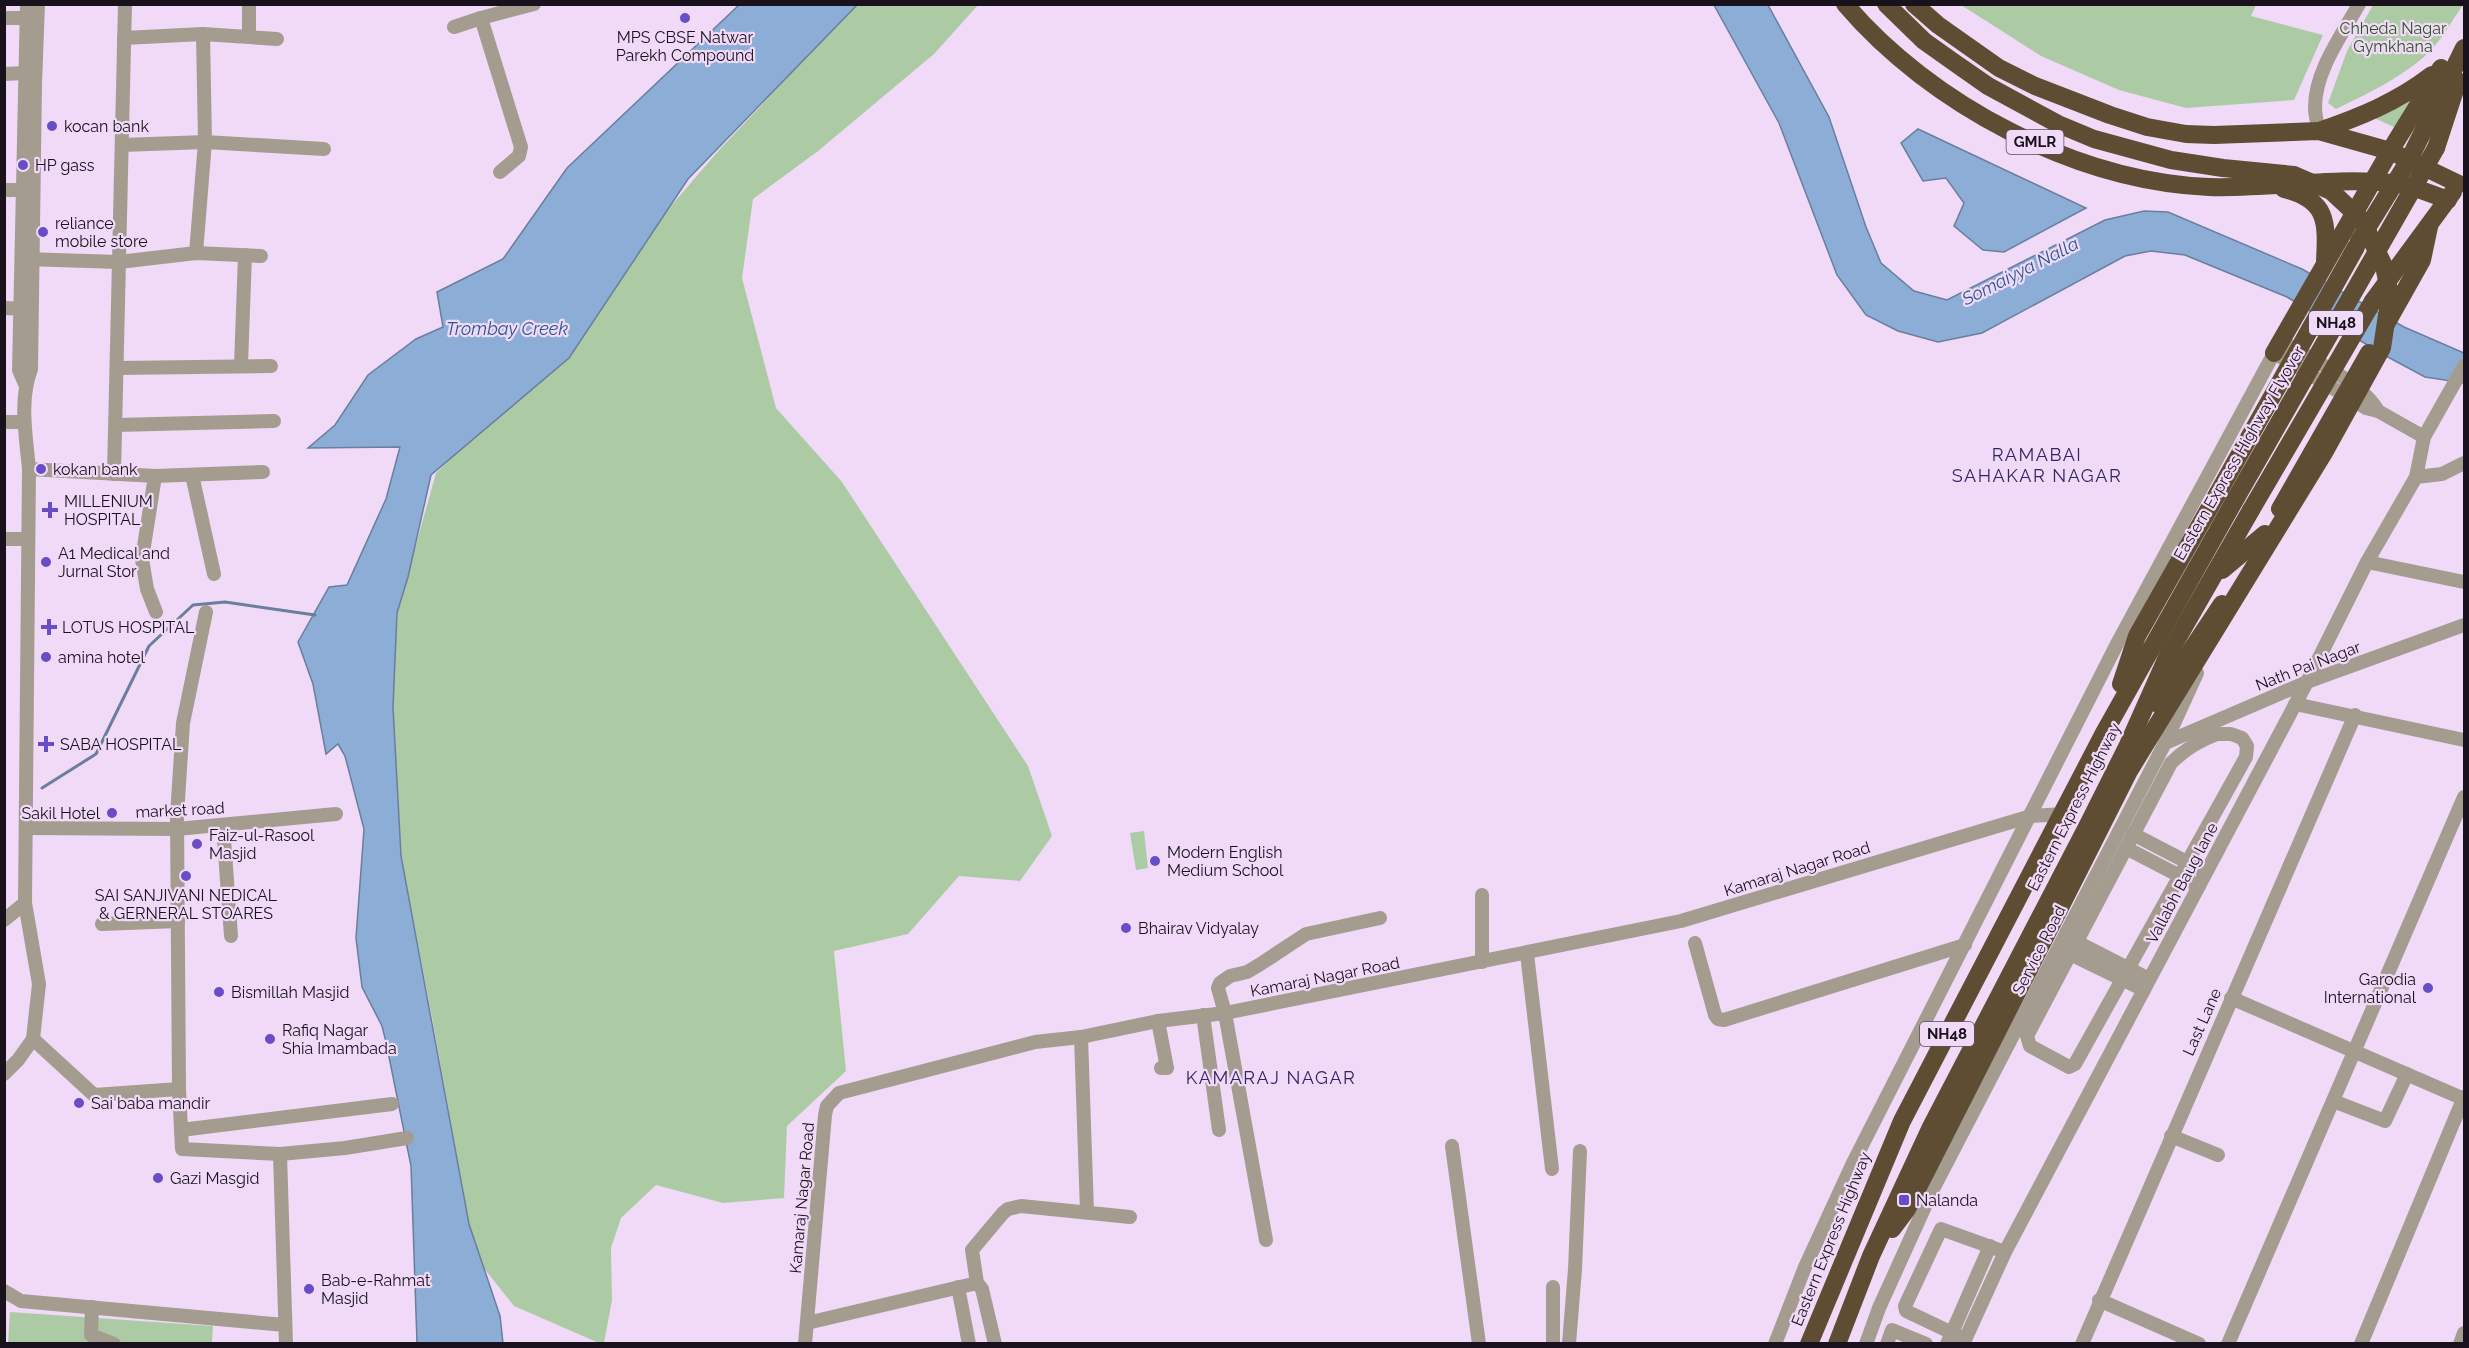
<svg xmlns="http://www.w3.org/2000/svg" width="2469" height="1348" viewBox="0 0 2469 1348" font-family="Raleway,sans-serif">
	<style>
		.green { fill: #accba5 }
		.water { fill: #8cadd5; stroke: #6a7e9e; stroke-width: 1.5 }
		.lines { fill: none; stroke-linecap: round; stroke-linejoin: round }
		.stream { stroke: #6a7e9e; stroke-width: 3 }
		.minor { stroke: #a59c90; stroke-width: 14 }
		.highway { stroke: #5f4d33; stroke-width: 18 }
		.highway-bridge { stroke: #5f4d33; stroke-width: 18 }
		.poi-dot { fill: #684dc6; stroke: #f0daf8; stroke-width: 2 }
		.labels { text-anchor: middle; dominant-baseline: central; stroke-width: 4.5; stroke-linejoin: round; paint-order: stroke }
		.shield { fill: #f0daf8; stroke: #5a4d5e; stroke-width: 1.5 }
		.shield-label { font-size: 15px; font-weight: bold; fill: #19111c }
		.park-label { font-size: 16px; fill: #29561e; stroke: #f0daf8 }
		.poi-label { font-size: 16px; fill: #19111c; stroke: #f0daf8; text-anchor: start }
		.street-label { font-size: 16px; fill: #19111c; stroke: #f0daf8 }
		.water-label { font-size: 18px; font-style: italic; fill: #2b588c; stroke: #f0daf8 }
		.neighbourhood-label { font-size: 18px; letter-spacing: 1.5px; fill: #322661; stroke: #f0daf8 }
	</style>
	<rect width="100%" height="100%" fill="#f0daf8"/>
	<g class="green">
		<polygon points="856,5 978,5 934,54 818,151 753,199 742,278 776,408 842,482 1028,766 1052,836 1020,881 959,876 908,934 834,951 846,1071 787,1126 784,1198 723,1203 656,1185 621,1218 611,1248 612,1300 604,1343 599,1343 514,1306 483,1267 469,1224 432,1017 401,856 392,719 397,612 436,473 563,349 652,228 720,149"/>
		<polygon points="1961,5 2256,5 2251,16 2323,35 2294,100 2186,108 2119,90 2041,56"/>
		<path d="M2373,5H2463C2451,22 2440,43 2424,57C2398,79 2367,94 2336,109L2328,103L2347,51Z"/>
		<polygon points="2413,98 2396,128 2374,118"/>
		<polygon points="1144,831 1148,868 1136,870 1130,833"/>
		<polygon points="10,1312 213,1326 212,1343 8,1344"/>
	</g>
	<g class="water">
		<polygon points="739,5 857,5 688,179 569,358 431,475 408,577 397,613 393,707 401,856 469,1224 500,1316 503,1343 417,1343 411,1166 386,1042 382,1026 362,987 356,938 364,829 345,756 338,744 326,754 313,684 298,642 329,587 347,585 386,499 400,447 308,448 335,425 368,375 416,339 443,327 437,292 503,259 567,168"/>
		<polygon points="1714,5 1768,5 1829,117 1866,227 1881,263 1914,291 1947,300 2105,220 2144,211 2168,212 2302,269 2404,327 2464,353 2464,383 2425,377 2386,356 2287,297 2185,255 2151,251 2125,256 1982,333 1938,342 1898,331 1866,315 1837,275 1779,123"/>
		<polygon points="1918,129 2086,208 2004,252 1983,250 1954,226 1964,203 1946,178 1923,181 1901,143"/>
	</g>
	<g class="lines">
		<polyline class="stream" points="42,788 96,754 149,646 193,605 225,602 315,615"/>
		<g class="minor">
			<polyline points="4,18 27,18"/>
			<polyline points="481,18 521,147 519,156 500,172"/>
			<polyline points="454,27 481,18 534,4"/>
			<polyline points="249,35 249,4"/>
			<polyline points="124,38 203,34 277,39"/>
			<polyline points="4,74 25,73"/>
			<path d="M2319,131C2317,123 2315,115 2315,107C2315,71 2342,35 2359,4"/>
			<polyline points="122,145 205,142 324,149"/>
			<polyline points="4,190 32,190"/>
			<polyline points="196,253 205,142 203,34"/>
			<polyline points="24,259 119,262 196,253 261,256"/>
			<polyline points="4,308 30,309"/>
			<path d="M2281,341C2309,358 2363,383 2378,411"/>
			<polyline points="241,365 245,255"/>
			<polyline points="117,368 271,366"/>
			<polyline points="25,384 19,370 27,4"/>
			<polyline points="4,422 24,422"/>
			<polyline points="116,425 274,421"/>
			<polyline points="29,469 155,476 263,472"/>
			<polyline points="114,474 125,4"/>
			<polyline points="192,475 214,574"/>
			<polyline points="155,476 142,559 147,589 156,612"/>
			<polyline points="2416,477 2442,474 2464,463"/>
			<polyline points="4,539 28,539"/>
			<polyline points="2367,562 2464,582"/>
			<polyline points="206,612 183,723 177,815 179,1089 182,1149 280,1154 286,1344"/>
			<polyline points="2295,704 2464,740"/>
			<path d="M2217,734H2231L2242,738L2247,746L2246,757L2075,1064L2069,1067L2030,1046L2027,1036L2171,763C2185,749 2198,741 2217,734Z"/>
			<polyline points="2165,743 2307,682 2464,625"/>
			<polyline points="223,825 231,936"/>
			<polyline points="26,828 177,829 336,814"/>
			<polyline points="2133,834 2206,872"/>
			<polyline points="2126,848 2199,886"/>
			<polyline points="1482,895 1482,962"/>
			<polyline points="4,920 25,903"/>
			<polyline points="102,924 178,921"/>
			<polyline points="2077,942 2149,979"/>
			<polyline points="1695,943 1715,1015 1718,1019 1724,1020 1965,945"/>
			<polyline points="1527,954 1552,1169"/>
			<polyline points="2070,954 2144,990"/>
			<polyline points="2231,998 2464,1099"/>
			<polyline points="1203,1015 1219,1130"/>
			<polyline points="1158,1021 1167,1068 1161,1068"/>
			<polyline points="1081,1037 1087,1212"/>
			<polyline points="33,1039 94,1095 179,1089"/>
			<path d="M4,1074L18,1060L33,1039L39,984L25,903L29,469C26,436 19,401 31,369L35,84L38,4"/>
			<polyline points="2333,1101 2385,1121 2407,1074"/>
			<polyline points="181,1130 392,1104"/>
			<polyline points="2171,1136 2218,1155"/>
			<polyline points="1452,1146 1479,1344"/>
			<polyline points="280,1154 345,1148 407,1138"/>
			<polyline points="1266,1240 1225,1013 1218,988 1220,983 1230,976 1247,972 1259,965 1306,934 1380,918"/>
			<polyline points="958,1287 969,1344"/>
			<polyline points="4,1291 21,1301 285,1325"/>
			<polyline points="2099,1300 2199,1344"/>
			<polyline points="92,1307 91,1335 114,1344"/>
			<polyline points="807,1323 977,1283"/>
			<polyline points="1965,1339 1906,1311 1905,1306 1941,1229 2005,1252"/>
			<polyline points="805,1344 825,1115 827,1106 839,1093 1035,1042 1081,1037 1158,1021 1225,1013 1681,921 2031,816 2062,814"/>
			<polyline points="995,1344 982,1289 977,1283 972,1250 1003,1213 1008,1209 1021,1206 1130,1217"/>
			<polyline points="1553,1344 1553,1287"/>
			<polyline points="1569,1344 1575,1269 1580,1151"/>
			<polyline points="1775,1344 1805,1267 1853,1163 2118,642 2274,353 2366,408 2378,411 2424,437"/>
			<polyline points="1866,1344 1879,1308 1932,1191 2165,743 2197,673"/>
			<polyline points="1887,1344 1892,1330 1926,1344"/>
			<polyline points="1947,1344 1990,1246"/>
			<polyline points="1963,1344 2005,1252 2307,682 2367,562 2416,477 2424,437 2464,366"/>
			<polyline points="2082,1344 2355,715"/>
			<polyline points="2228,1344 2464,797"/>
			<polyline points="2361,1344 2464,1097"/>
			<polyline points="2460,1344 2464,1333"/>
		</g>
		<g class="highway">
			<path d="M1845,4C1931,105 2076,181 2209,187C2270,189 2331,177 2391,183C2410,184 2430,194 2448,200"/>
			<polyline points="1914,4 1938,25 1999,68 2035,86 2110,115 2147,127 2186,134 2214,135 2319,131 2390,151 2459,184"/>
			<path d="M2319,131C2360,117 2397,102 2432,75"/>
			<polyline points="2436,148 2458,81"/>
			<path d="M2284,189C2328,200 2327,222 2325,261"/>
			<polyline points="2359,241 2409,160 2464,48"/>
			<polyline points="2373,301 2453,192"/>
			<polyline points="2386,324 2422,260 2429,227"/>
			<polyline points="2274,353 2390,151 2441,68"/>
			<polyline points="2280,509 2369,353"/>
			<polyline points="2222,570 2265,534"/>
			<polyline points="2121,684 2137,636 2218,493"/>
			<polyline points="2156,703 2222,604"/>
			<polyline points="1892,1229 1907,1209 2029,969"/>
			<polyline points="1809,1344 1902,1121 2104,733 2236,498"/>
			<polyline points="1837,1344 1871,1256 1930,1129 2089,823 2128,745 2169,653 2251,510"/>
		</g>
		<g class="highway-bridge">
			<polyline points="1886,4 1924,41 1955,63 1988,86 2058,124 2094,139 2171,160 2223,168 2294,175 2331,191 2362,220 2384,266 2390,295 2382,348 2325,451 2129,771 2029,969"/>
			<polyline points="2218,493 2356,247"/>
			<polyline points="2236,498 2436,148"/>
			<polyline points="2251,510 2373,301"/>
		</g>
	</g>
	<g class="poi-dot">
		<circle cx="685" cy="18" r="6"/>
		<circle cx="52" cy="126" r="6"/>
		<circle cx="23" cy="165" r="6"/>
		<circle cx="43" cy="232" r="6"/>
		<circle cx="41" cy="469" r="6"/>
		<path d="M47 501h6v6h6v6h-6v6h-6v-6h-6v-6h6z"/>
		<circle cx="46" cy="562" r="6"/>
		<path d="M46 618h6v6h6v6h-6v6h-6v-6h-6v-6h6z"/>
		<circle cx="46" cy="657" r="6"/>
		<path d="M43 735h6v6h6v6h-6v6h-6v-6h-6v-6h6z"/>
		<circle cx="112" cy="813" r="6"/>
		<circle cx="197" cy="844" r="6"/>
		<circle cx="1155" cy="861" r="6"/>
		<circle cx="186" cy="876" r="6"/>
		<circle cx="1126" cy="928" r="6"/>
		<circle cx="2428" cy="988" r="6"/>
		<circle cx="219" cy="992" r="6"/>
		<circle cx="270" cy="1039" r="6"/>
		<circle cx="79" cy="1103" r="6"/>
		<circle cx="158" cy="1178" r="6"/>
		<rect x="1898" y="1194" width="12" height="12" rx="3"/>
		<circle cx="309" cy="1289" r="6"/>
	</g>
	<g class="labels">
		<g class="shield">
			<rect x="2006.5" y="130" width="57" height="24" rx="4.5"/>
			<rect x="2309" y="311" width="54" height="24" rx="4.5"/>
			<rect x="1920" y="1022" width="54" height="24" rx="4.5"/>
		</g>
		<g class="shield-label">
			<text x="2035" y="142">GMLR</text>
			<text x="2336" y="323">NH48</text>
			<text x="1947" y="1034">NH48</text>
		</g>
		<g class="park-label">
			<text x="2393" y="28">Chheda Nagar<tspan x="2393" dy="18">Gymkhana</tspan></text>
		</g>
		<g class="poi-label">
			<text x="685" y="37" text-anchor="middle">MPS CBSE Natwar<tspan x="685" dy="18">Parekh Compound</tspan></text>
			<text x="64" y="126">kocan bank</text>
			<text x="35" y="165">HP gass</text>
			<text x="55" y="223">reliance<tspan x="55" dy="18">mobile store</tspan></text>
			<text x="53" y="469">kokan bank</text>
			<text x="64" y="501">MILLENIUM<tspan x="64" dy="18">HOSPITAL</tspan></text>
			<text x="58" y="553">A1 Medical and<tspan x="58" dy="18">Jurnal Stor</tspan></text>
			<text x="62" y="627">LOTUS HOSPITAL</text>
			<text x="58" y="657">amina hotel</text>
			<text x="60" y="744">SABA HOSPITAL</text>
			<text x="100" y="813" text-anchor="end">Sakil Hotel</text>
			<text x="209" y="835">Faiz-ul-Rasool<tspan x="209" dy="18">Masjid</tspan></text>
			<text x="1167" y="852">Modern English<tspan x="1167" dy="18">Medium School</tspan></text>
			<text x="186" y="895" text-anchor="middle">SAI SANJIVANI NEDICAL<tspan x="186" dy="18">&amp; GERNERAL STOARES</tspan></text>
			<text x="1138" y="928">Bhairav Vidyalay</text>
			<text x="2416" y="979" text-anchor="end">Garodia<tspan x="2416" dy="18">International</tspan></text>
			<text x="231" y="992">Bismillah Masjid</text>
			<text x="282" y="1030">Rafiq Nagar<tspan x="282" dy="18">Shia Imambada</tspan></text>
			<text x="91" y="1103">Sai baba mandir</text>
			<text x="170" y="1178">Gazi Masgid</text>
			<text x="1916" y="1200">Nalanda</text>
			<text x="321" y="1280">Bab-e-Rahmat<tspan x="321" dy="18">Masjid</tspan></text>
		</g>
		<g class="street-label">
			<text transform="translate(2239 453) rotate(-60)">Eastern Express Highway Flyover</text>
			<text transform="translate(2308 666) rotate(-21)">Nath Pai Nagar</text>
			<text transform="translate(2074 807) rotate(-63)">Eastern Express Highway</text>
			<text transform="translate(180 810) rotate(-3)">market road</text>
			<text transform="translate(1797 869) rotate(-17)">Kamaraj Nagar Road</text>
			<text transform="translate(2182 883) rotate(-62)">Vallabh Baug lane</text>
			<text transform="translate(2039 950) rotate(-63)">Service Road</text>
			<text transform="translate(1325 977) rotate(-11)">Kamaraj Nagar Road</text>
			<text transform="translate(2202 1022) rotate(-66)">Last Lane</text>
			<text transform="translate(802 1198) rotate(-85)">Kamaraj Nagar Road</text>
			<text transform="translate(1831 1239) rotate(-68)">Eastern Express Highway</text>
		</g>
		<g class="water-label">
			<text transform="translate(2020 271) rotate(-27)">Somaiyya Nalla</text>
			<text x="507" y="328">Trombay Creek</text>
		</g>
		<g class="neighbourhood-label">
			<text x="2037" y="454">RAMABAI<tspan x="2037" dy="21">SAHAKAR NAGAR</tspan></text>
			<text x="1271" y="1077">KAMARAJ NAGAR</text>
		</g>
	</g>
	<rect width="2469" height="1348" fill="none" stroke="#19111c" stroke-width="12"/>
</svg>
